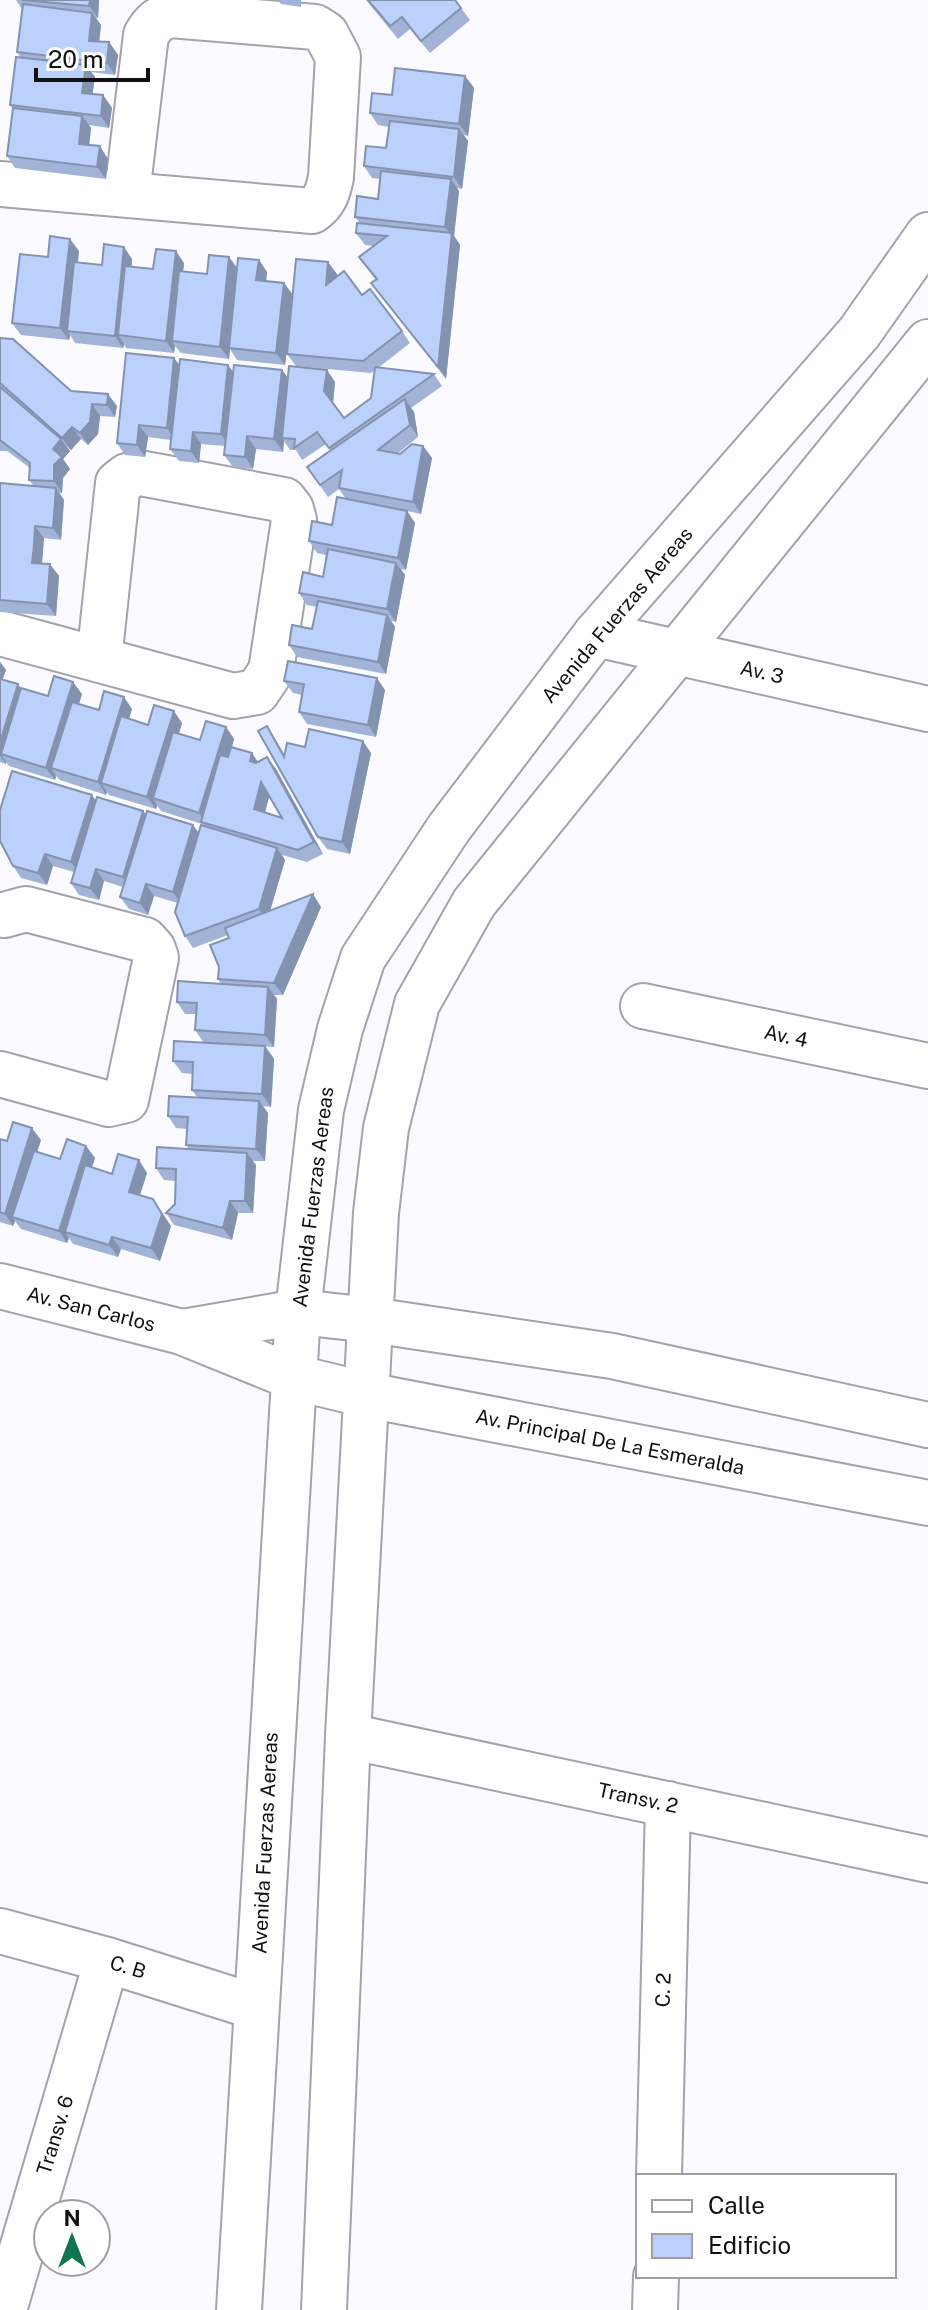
<svg xmlns="http://www.w3.org/2000/svg" width="928" height="2310" viewBox="0 0 928 2310" font-family="'Public Sans',sans-serif">
	<style>
		.lines { fill: none; stroke-linecap: round; stroke-linejoin: round }
		.minor-casing { stroke: #a3a2ad; stroke-width: 48 }
		.minor { stroke: #fff; stroke-width: 44 }
		.wall { fill: #a1b3d7; fill-rule: evenodd }
		.shaded-wall { fill: #8392af }
		.building { fill: #bbd0fa; stroke: #8392af; stroke-width: 2; fill-rule: evenodd }
		.labels { text-anchor: middle; dominant-baseline: central; stroke-width: 6; stroke-linejoin: round; paint-order: stroke }
		.street-label { font-size: 20px; fill: #101013; stroke: #fff }
	</style>
	<rect width="100%" height="100%" fill="#fafaff"/>
	<g class="lines">
		<g class="minor-casing">
			<g id="minor">
				<path d="M0,184L312,211C325,202 328,192 331,177L338,57L326,34L315,27L171,15C159,18 153,23 146,35L127,194"/>
				<polyline points="0,633 233,696 257,692 271,671 294,520 291,509 284,500 140,473 127,476 118,483 99,660"/>
				<polyline points="596,634 928,709"/>
				<polyline points="643,1006 928,1066"/>
				<polyline points="0,1074 109,1104 126,1100 156,958 153,949 145,940 26,909 4,915"/>
				<polyline points="0,1286 182,1332 293,1377 367,1395 928,1503"/>
				<polyline points="183,1332 298,1312 371,1320 612,1356 928,1425"/>
				<polyline points="348,1736 928,1860"/>
				<polyline points="0,1931 107,1960 256,2007"/>
				<polyline points="659,2176 668,1804"/>
				<polyline points="4,2310 107,1960"/>
				<polyline points="239,2310 298,1312 321,1110 340,1029 363,958 449,828 596,634 859,333 928,235"/>
				<polyline points="324,2310 348,1736 376,1213 386,1128 417,1004 474,903 928,342"/>
				<polyline points="655,2310 656,2276"/>
			</g>
		</g>
		<use href="#minor" class="minor"/>
	</g>
	<g class="wall">
		<polygon points="16,0 99,0 98,18 96,18 101,25 99,41 109,42 118,55 115,75 91,72 95,77 92,94 103,95 112,108 109,128 89,125 91,128 89,145 108,159 106,179 15,168 7,156 13,109 10,105 21,58 17,52 22,9"/>
		<polygon points="278,0 301,0 301,7 281,4"/>
		<polygon points="366,0 455,0 470,20 430,53 410,29 398,39"/>
		<polygon points="465,76 474,88 468,136 464,135 468,141 462,189 457,188 459,191 454,236 460,245 446,379 371,283 376,280 359,257 374,246 365,245 356,233 360,223 355,217 378,199 380,179 372,178 364,166 386,148 389,127 378,125 370,113 392,95"/>
		<polygon points="79,251 78,262 102,265 132,259 132,267 153,269 184,263 183,272 207,274 237,267 259,260 267,272 266,281 284,283 293,295 337,274 336,277 362,295 402,331 410,343 378,368 434,374 442,386 411,408 414,412 418,437 397,454 400,454 423,446 432,458 421,514 407,511 415,523 406,570 401,569 405,575 396,622 391,621 395,627 386,674 297,657 289,645 312,629 317,607 307,605 299,593 323,577 326,555 317,553 309,541 332,525 346,499 339,489 328,497 307,467 330,450 326,444 302,460 296,450 290,450 284,441 283,452 256,449 253,469 233,467 224,455 225,446 201,444 199,463 179,461 170,449 171,440 148,437 145,457 125,455 117,443 174,358 179,365 233,373 282,370 288,378 335,382 333,403 344,418 371,398 375,370 371,373 296,366 287,354 292,304 285,365 237,360 230,349 229,359 181,353 175,346 174,353 126,348 124,344 123,348 75,343 70,335 69,340 21,335 12,323 48,257"/>
		<polygon points="0,338 71,391 117,406 115,417 100,416 98,434 88,445 81,439 71,450 65,445 70,451 63,459 70,469 63,478 62,493 59,493 64,500 61,540 44,538 42,563 59,576 56,616 0,612 0,483 34,486 29,480 30,468 7,451 0,451"/>
		<path d="M0,662L6,670L2,680L21,689L48,696L82,694L79,704L99,710L132,709L129,718L148,725L182,723L179,734L200,740L226,727L234,739L232,748L252,753L258,762L267,757L276,769L323,854L307,862L282,855L285,860L270,911L321,907L283,995H274L277,999L274,1047L204,1043L195,1030L196,1014H185L177,1002L221,984L218,979L229,938L228,935L193,948L185,936L178,903L154,896L148,915L129,909L120,897L123,887L104,881L99,900L79,895L71,883L74,872L53,866L47,885L21,878L13,866L96,801L193,825L199,833L204,826L202,824L161,811L157,805L156,809L109,795L107,792L106,795L60,780L56,776L55,780L9,766L6,762V764L0,762ZM269,796L282,818L265,813Z"/>
		<polygon points="284,681 385,690 376,737 307,724 299,712 302,695 293,693"/>
		<polygon points="267,726 285,755 305,747 371,753 350,854 327,849 318,837"/>
		<polygon points="265,1046 274,1059 271,1107 263,1106 268,1113 265,1161 252,1161 256,1165 253,1213 238,1213 232,1240 174,1225 166,1213 175,1204 176,1181 164,1180 156,1168 189,1149 186,1145 187,1129 176,1128 168,1116 197,1097 192,1090 193,1074 182,1073 173,1061"/>
		<polygon points="0,1139 7,1141 41,1140 37,1152 60,1159 86,1146 95,1158 92,1167 112,1174 147,1173 140,1195 171,1226 160,1261 121,1249 118,1257 73,1244 69,1238 67,1243 21,1229 15,1221 13,1226 0,1222"/>
	</g>
	<g class="shaded-wall">
		<polygon points="90,0 99,0 98,18 89,6"/>
		<polygon points="92,13 101,25 98,53 89,41"/>
		<polygon points="109,42 118,55 115,75 107,63"/>
		<polygon points="86,65 95,77 91,105 82,93"/>
		<polygon points="465,76 474,88 468,136 459,124"/>
		<polygon points="103,95 112,108 109,128 101,116"/>
		<polygon points="82,116 91,128 88,156 79,144"/>
		<polygon points="459,129 468,141 462,189 454,177"/>
		<polygon points="100,146 108,159 106,179 97,167"/>
		<polygon points="451,179 459,191 454,236 460,245 446,379 438,367 452,236 445,227"/>
		<polygon points="70,239 79,251 70,331 67,331 70,335 69,340 60,328"/>
		<polygon points="124,247 132,259 124,336 118,335 124,344 123,348 115,336"/>
		<polygon points="176,251 184,263 176,341 172,341 175,346 174,353 166,341"/>
		<polygon points="229,257 238,269 229,359 220,347"/>
		<polygon points="259,260 267,272 265,292 256,280"/>
		<polygon points="328,262 337,274 335,297 326,285"/>
		<polygon points="284,283 293,295 285,365 276,353"/>
		<polygon points="174,358 183,370 175,440 167,428"/>
		<polygon points="228,365 237,377 229,446 221,434"/>
		<polygon points="282,370 291,382 282,438 284,441 283,452 274,439"/>
		<polygon points="327,370 335,382 333,404 324,391"/>
		<polygon points="108,394 117,406 115,417 107,405"/>
		<polygon points="405,399 414,412 418,437 410,425"/>
		<polygon points="92,404 100,416 98,434 88,445 80,433"/>
		<polygon points="139,425 148,437 145,457 137,445"/>
		<polygon points="72,427 81,439 71,450 62,438"/>
		<polygon points="193,432 201,444 199,463 191,451"/>
		<polygon points="247,436 256,449 253,469 245,457"/>
		<polygon points="61,439 70,451 63,459 70,469 63,478 62,493 54,481 53,449"/>
		<polygon points="423,446 432,458 421,514 413,502"/>
		<polygon points="56,488 64,500 61,540 53,528"/>
		<polygon points="407,511 415,523 406,570 398,558"/>
		<polygon points="35,526 44,538 41,575 32,563"/>
		<polygon points="396,563 405,575 396,622 387,609"/>
		<polygon points="50,564 59,576 56,616 47,604"/>
		<polygon points="387,615 395,627 386,674 378,662"/>
		<polygon points="0,662 6,670 0,687"/>
		<polygon points="377,678 385,690 376,737 368,725"/>
		<polygon points="73,682 82,694 58,770 51,768 56,776 55,780 46,768"/>
		<polygon points="18,684 26,697 1,754 6,762 6,764 0,756 0,742"/>
		<polygon points="124,697 132,709 109,786 101,783 107,792 106,795 98,782"/>
		<polygon points="174,711 182,723 158,800 153,798 157,805 156,809 147,797"/>
		<polygon points="226,727 234,739 208,824 206,823 199,813"/>
		<polygon points="363,741 371,753 350,854 342,842"/>
		<polygon points="252,753 260,766 250,761"/>
		<polygon points="267,757 276,769 323,854 314,842"/>
		<polygon points="261,782 270,794 262,822 254,809"/>
		<polygon points="92,795 100,807 79,874 71,862"/>
		<polygon points="143,811 152,823 131,889 123,877"/>
		<polygon points="193,825 202,838 181,904 173,892"/>
		<polygon points="277,848 285,860 267,921 259,909"/>
		<polygon points="45,854 53,866 47,885 38,873"/>
		<polygon points="96,869 104,881 99,900 90,888"/>
		<polygon points="146,884 154,896 148,915 140,903"/>
		<polygon points="313,894 321,907 283,995 274,983"/>
		<polygon points="268,987 277,999 274,1047 265,1035"/>
		<polygon points="265,1046 274,1059 271,1107 262,1094"/>
		<polygon points="259,1101 268,1113 265,1161 256,1149"/>
		<polygon points="32,1128 41,1140 16,1218 12,1217 15,1221 13,1226 5,1214"/>
		<polygon points="86,1146 95,1158 70,1233 65,1232 69,1238 67,1243 59,1231"/>
		<polygon points="247,1153 256,1165 253,1213 245,1201"/>
		<polygon points="139,1160 147,1173 137,1204 129,1192"/>
		<polygon points="153,1199 171,1226 160,1261 151,1248"/>
		<polygon points="230,1201 238,1213 232,1240 223,1228"/>
		<polygon points="112,1237 121,1249 118,1257 109,1245"/>
	</g>
	<g class="building">
		<polygon points="22,0 90,0 89,6"/>
		<polygon points="368,0 455,0 461,8 421,41 402,17 390,26"/>
		<polygon points="23,4 92,13 89,41 109,42 107,63 17,52"/>
		<polygon points="16,57 86,65 82,93 103,95 101,116 10,105"/>
		<polygon points="395,68 465,76 459,124 370,113 372,93 392,95"/>
		<polygon points="13,108 82,116 79,144 100,146 97,167 7,156"/>
		<polygon points="390,121 459,129 454,177 364,166 366,146 386,148"/>
		<polygon points="381,171 451,179 445,227 355,217 357,196 378,199"/>
		<polygon points="357,223 452,233 438,367 371,283 377,279 359,257 387,236 356,233"/>
		<polygon points="50,236 70,239 60,328 12,323 20,254 48,257"/>
		<polygon points="104,244 124,247 115,336 67,331 74,262 102,265"/>
		<polygon points="156,249 176,251 166,341 118,335 125,266 153,269"/>
		<polygon points="209,255 229,257 220,347 172,341 179,271 207,274"/>
		<polygon points="238,258 259,260 256,280 284,283 276,353 229,348"/>
		<polygon points="296,259 328,262 326,285 344,271 362,295 370,289 402,331 363,361 287,354"/>
		<polygon points="0,338 13,339 71,391 108,394 107,405 92,404 90,422 80,433 72,427 62,438 0,383"/>
		<polygon points="126,353 174,358 167,428 139,425 137,445 117,443"/>
		<polygon points="180,359 228,365 221,434 193,432 191,451 170,449"/>
		<polygon points="234,365 282,370 274,439 247,436 245,457 224,455"/>
		<polygon points="289,366 327,370 324,391 344,418 371,398 375,367 434,374 329,448 317,432 294,448 295,439 282,438"/>
		<polygon points="0,387 61,439 53,449 62,457 54,465 54,481 29,480 30,463 0,440"/>
		<polygon points="405,399 410,425 378,450 400,454 412,444 423,446 413,502 339,488 342,470 320,485 307,467"/>
		<polygon points="0,483 56,488 53,528 35,526 34,545 32,563 50,564 47,604 0,600"/>
		<polygon points="337,497 407,511 398,558 309,541 312,521 332,525"/>
		<polygon points="328,549 396,563 387,609 299,593 303,572 323,577"/>
		<polygon points="318,601 387,615 378,662 289,645 292,625 312,629"/>
		<polygon points="288,661 377,678 368,725 299,712 304,684 284,681"/>
		<polygon points="54,676 73,682 46,768 1,754 21,688 48,696"/>
		<polygon points="0,679 18,684 0,742"/>
		<polygon points="104,691 124,697 98,782 51,768 72,702 99,710"/>
		<polygon points="154,705 174,711 147,797 101,783 121,716 148,725"/>
		<polygon points="206,721 226,727 199,813 153,798 173,732 200,740"/>
		<polygon points="267,726 284,757 287,743 305,747 309,729 363,741 342,842 318,837 258,731"/>
		<path d="M231,747L252,753L250,761L256,763L267,757L314,842L298,850L201,822L220,755L228,757ZM261,782L282,818L254,809Z"/>
		<polygon points="12,771 92,795 71,862 45,854 38,873 13,866 0,841 0,810"/>
		<polygon points="97,797 143,811 123,877 96,869 90,888 71,883"/>
		<polygon points="147,811 193,825 173,892 146,884 140,903 120,897"/>
		<polygon points="201,825 277,848 259,909 185,936 175,912"/>
		<polygon points="313,894 274,983 218,979 219,967 210,945 229,938 225,928"/>
		<polygon points="178,981 268,987 265,1035 195,1030 197,1003 177,1002"/>
		<polygon points="174,1041 265,1046 262,1094 192,1090 193,1062 173,1061"/>
		<polygon points="169,1096 259,1101 256,1149 186,1145 188,1117 168,1116"/>
		<polygon points="13,1122 32,1128 5,1214 0,1212 0,1139 7,1141"/>
		<polygon points="67,1139 86,1146 59,1231 12,1217 34,1151 60,1159"/>
		<polygon points="157,1147 247,1153 245,1201 230,1201 223,1228 166,1213 175,1204 176,1169 156,1168"/>
		<polygon points="118,1154 139,1160 129,1192 153,1199 162,1214 151,1248 112,1237 109,1245 65,1232 85,1165 112,1174"/>
	</g>
	<g class="labels">
		<g class="street-label">
			<text transform="translate(617 615) rotate(-50)">Avenida Fuerzas Aereas</text>
			<text transform="translate(762 672) rotate(13)">Av. 3</text>
			<text transform="translate(786 1036) rotate(12)">Av. 4</text>
			<text transform="translate(313 1197) rotate(-83)">Avenida Fuerzas Aereas</text>
			<text transform="translate(91 1309) rotate(14)">Av. San Carlos</text>
			<text transform="translate(610 1442) rotate(11)">Av. Principal De La Esmeralda</text>
			<text transform="translate(638 1798) rotate(12)">Transv. 2</text>
			<text transform="translate(265 1843) rotate(-87)">Avenida Fuerzas Aereas</text>
			<text transform="translate(128 1967) rotate(17)">C. B</text>
			<text transform="translate(663 1990) rotate(-88)">C. 2</text>
			<text transform="translate(55 2135) rotate(-73)">Transv. 6</text>
		</g>
	</g>
	<rect x="636" y="2174" width="260" height="104" fill="#ffffff" stroke="#9f9fa1" stroke-width="2"/>
	<rect x="652" y="2200" width="40" height="12" fill="#ffffff" stroke="#9f9fa1" stroke-width="2"/>
	<text x="708" y="2214" font-size="24" fill="#101013">Calle</text>
	<rect x="652" y="2234" width="40" height="24" fill="#bbd0fa" stroke="#9f9fa1" stroke-width="2"/>
	<text x="708" y="2254" font-size="24" fill="#101013">Edificio</text>
	<g transform="translate(72 2238)"><circle r="38" fill="#ffffff" stroke="#9f9fa1" stroke-width="2"/>
	<path d="M0-6L14 30L0 20L-14 30Z" fill="#11764e"/>
	<text y="-12" font-size="22" font-weight="bold" text-anchor="middle" fill="#101013">N</text>
	</g>
	<path d="M36 68v12h112v-12" fill="none" stroke="#101013" stroke-width="4"/>
	<text x="48" y="68" font-size="24" fill="#101013" stroke="#ffffff" stroke-width="6" paint-order="stroke">20 m</text>
</svg>
